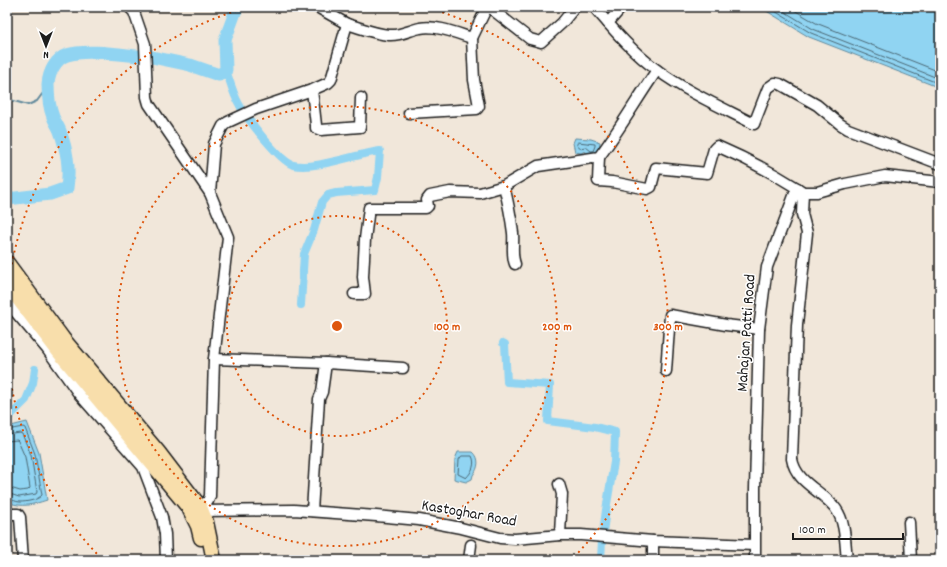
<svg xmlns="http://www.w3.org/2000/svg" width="947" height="567" viewBox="0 0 947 567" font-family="Dekko,sans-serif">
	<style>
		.water { fill: #90d4f2; stroke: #628a9c }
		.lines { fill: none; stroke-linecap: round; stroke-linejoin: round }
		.shore { stroke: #4a6672; stroke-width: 1 }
		.stream { stroke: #628a9c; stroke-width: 2 }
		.canal { stroke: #90d4f2; stroke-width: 8 }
		.river { stroke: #90d4f2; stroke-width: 13 }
		.minor-casing { stroke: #1c1c1c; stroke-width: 13 }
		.highway-casing { stroke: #1c1c1c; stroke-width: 17 }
		.minor { stroke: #fff; stroke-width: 10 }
		.highway { stroke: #f8deab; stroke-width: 14 }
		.ring { fill: none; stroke: #de560d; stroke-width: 2; stroke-dasharray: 2 4 }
		.labels { text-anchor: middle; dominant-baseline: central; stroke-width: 3; stroke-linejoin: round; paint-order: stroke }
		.street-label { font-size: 16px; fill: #1c1c1c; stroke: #fff }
		.centre { fill: #de560d; stroke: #fff; stroke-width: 2 }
		.ring-label { font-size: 12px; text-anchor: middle; font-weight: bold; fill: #de560d; stroke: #fff; stroke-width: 3; stroke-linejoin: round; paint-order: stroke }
	</style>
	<rect width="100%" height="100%" fill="#f1e7da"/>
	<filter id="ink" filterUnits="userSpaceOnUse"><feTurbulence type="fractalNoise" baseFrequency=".025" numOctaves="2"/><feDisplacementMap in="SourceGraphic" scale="8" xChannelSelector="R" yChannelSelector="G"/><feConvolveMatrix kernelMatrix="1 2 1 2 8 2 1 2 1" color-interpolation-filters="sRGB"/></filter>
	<g filter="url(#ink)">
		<g class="water">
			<polygon points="760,7 940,7 940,88 809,37"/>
			<polygon points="575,138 591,139 600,142 599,149 595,156 586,155 586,152 585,151 581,153 575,152 573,143"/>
			<path d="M27,422L39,453L47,500C31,505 23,508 7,502V427Z"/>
			<path d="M458,452H473C480,458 479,468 473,475L472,479L466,482L454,479L455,459Z"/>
		</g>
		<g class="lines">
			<g class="shore">
				<polyline points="768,7 811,33 940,84"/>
				<polyline points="777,7 813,29 940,79"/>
				<polyline points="789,7 816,23 940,72"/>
				<polygon points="578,142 595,144 595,146 593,151 591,151 586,147 579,148 577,145"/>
				<path d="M7,430L23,427L25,428L35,454L42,495C38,500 27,502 20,502C16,502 11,499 7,498"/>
				<polyline points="7,435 20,433 22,434 31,455 37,492 36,494 19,497 7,493"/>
				<polyline points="7,441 17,440 18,441 25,457 30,488 28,490 20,491 7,487"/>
				<path d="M462,456H472C476,464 472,472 466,478L458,474L459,460Z"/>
			</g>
			<polyline class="stream" points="7,99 28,105 37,101 48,86"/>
			<g class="canal">
				<path d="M226,70C230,81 233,94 239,104C246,118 280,161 293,165C316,170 356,154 380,151L378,177L375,190L336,193L328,195L322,202L314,230L304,254L301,305"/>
				<polyline points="503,343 505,344 507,382 550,385 548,421 595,427 615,432 614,462 606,510 602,540 601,560"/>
				<polyline points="7,417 10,416 26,400 33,383 35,369"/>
			</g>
			<g class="river">
				<polyline points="152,57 190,65 219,75 226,70 225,40 237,7"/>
				<path d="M7,199L50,194L67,188C70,167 67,151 60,131C58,126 55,122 53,117C49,107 48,95 48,84C49,73 55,59 67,55C85,49 118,54 137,56"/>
			</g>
			<g class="minor-casing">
				<g id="minor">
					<polyline points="129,7 134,12 145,44 147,97 149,104 210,193 228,237 214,359 210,496 208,501 200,507"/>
					<polyline points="317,7 347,24"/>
					<polyline points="489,7 530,39 541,42 562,23 575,7"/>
					<path d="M594,7C613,29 633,53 657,70C687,92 721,107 754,124L768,88L775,83L780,84L817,105L840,124L848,129L940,164"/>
					<polyline points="608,23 622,7"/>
					<polyline points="312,90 316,125 316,128 321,130 360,127 361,98"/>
					<polyline points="409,113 477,109 479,106 474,80 472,38"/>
					<path d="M599,157L598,181L612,182L647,189L651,187L656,168L707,173L714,149L717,146C745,158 770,171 797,188"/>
					<path d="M504,186C508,202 511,217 513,233C514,244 511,254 515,264"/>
					<path d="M803,192L802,214L807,233L797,325L792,459C796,483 823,491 836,509C846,523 845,544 847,560"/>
					<path d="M210,193L214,144L223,126L228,122L256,109L312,90L328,83L331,80L347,24C361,28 375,34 389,35C400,36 410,30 420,28C437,25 456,33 472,38L487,7"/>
					<path d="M354,294H365L363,277L365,239L369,208H426L428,206L427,200L430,196L450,192L480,193L504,186L538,166L599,157C620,129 637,99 657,70"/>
					<polyline points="7,302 47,349 79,394 143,467 162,517 165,534 166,560"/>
					<polyline points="214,359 326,363 403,368"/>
					<polyline points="666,371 670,315 726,325 759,329"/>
					<polyline points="559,484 562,494 560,535"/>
					<polyline points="203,511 294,510 376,516 419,520 461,528 500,538 515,539 560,535 581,535 653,541 754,545"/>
					<polyline points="312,511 319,399 322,392 326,363"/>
					<polyline points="9,514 18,514 20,517 23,560"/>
					<polyline points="909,522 911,560"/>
					<polyline points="653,541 653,560"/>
					<polyline points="469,560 471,545"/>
					<polyline points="755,560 755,489 759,329 767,267 797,188 803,192 817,192 845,184 885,176 940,182"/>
				</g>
			</g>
			<g class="highway-casing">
				<g id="highway">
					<polyline points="7,263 63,339 158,452 200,507 206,522 214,560"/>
					<polyline points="7,284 59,352 189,508 198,526 201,538"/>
				</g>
			</g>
			<use href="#minor" class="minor"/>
			<use href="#highway" class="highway"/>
		</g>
	</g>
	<g class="ring">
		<circle cx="337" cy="326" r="110"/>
		<circle cx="337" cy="326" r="220"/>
		<path d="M101 558A331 331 0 0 1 7 352M7 300A331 331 0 0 1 249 7M425 7A331 331 0 0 1 573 558"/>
	</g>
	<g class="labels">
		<g class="street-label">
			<text transform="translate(747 333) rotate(-86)">Mahajan Patti Road</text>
			<text transform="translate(469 514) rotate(10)">Kastoghar Road</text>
		</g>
	</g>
	<circle cx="337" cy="326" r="6" class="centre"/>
	<g class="ring-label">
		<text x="447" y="330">100 m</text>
		<text x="557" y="330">200 m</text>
		<text x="668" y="330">300 m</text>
	</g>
	<rect width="947" height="567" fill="none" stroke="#fff" stroke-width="24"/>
	<rect x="12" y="12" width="923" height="543" fill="none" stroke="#1c1c1c" stroke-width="1.5" filter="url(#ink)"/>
	<g transform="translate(46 46) rotate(180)" stroke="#ffffff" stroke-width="3" paint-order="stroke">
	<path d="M0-3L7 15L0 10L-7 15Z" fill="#1c1c1c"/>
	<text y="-6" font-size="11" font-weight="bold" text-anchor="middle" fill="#1c1c1c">N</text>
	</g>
	<path d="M793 533v6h110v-6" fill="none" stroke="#1c1c1c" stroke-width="2"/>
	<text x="799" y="533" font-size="12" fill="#1c1c1c" stroke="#ffffff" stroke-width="3" paint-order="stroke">100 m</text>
</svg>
